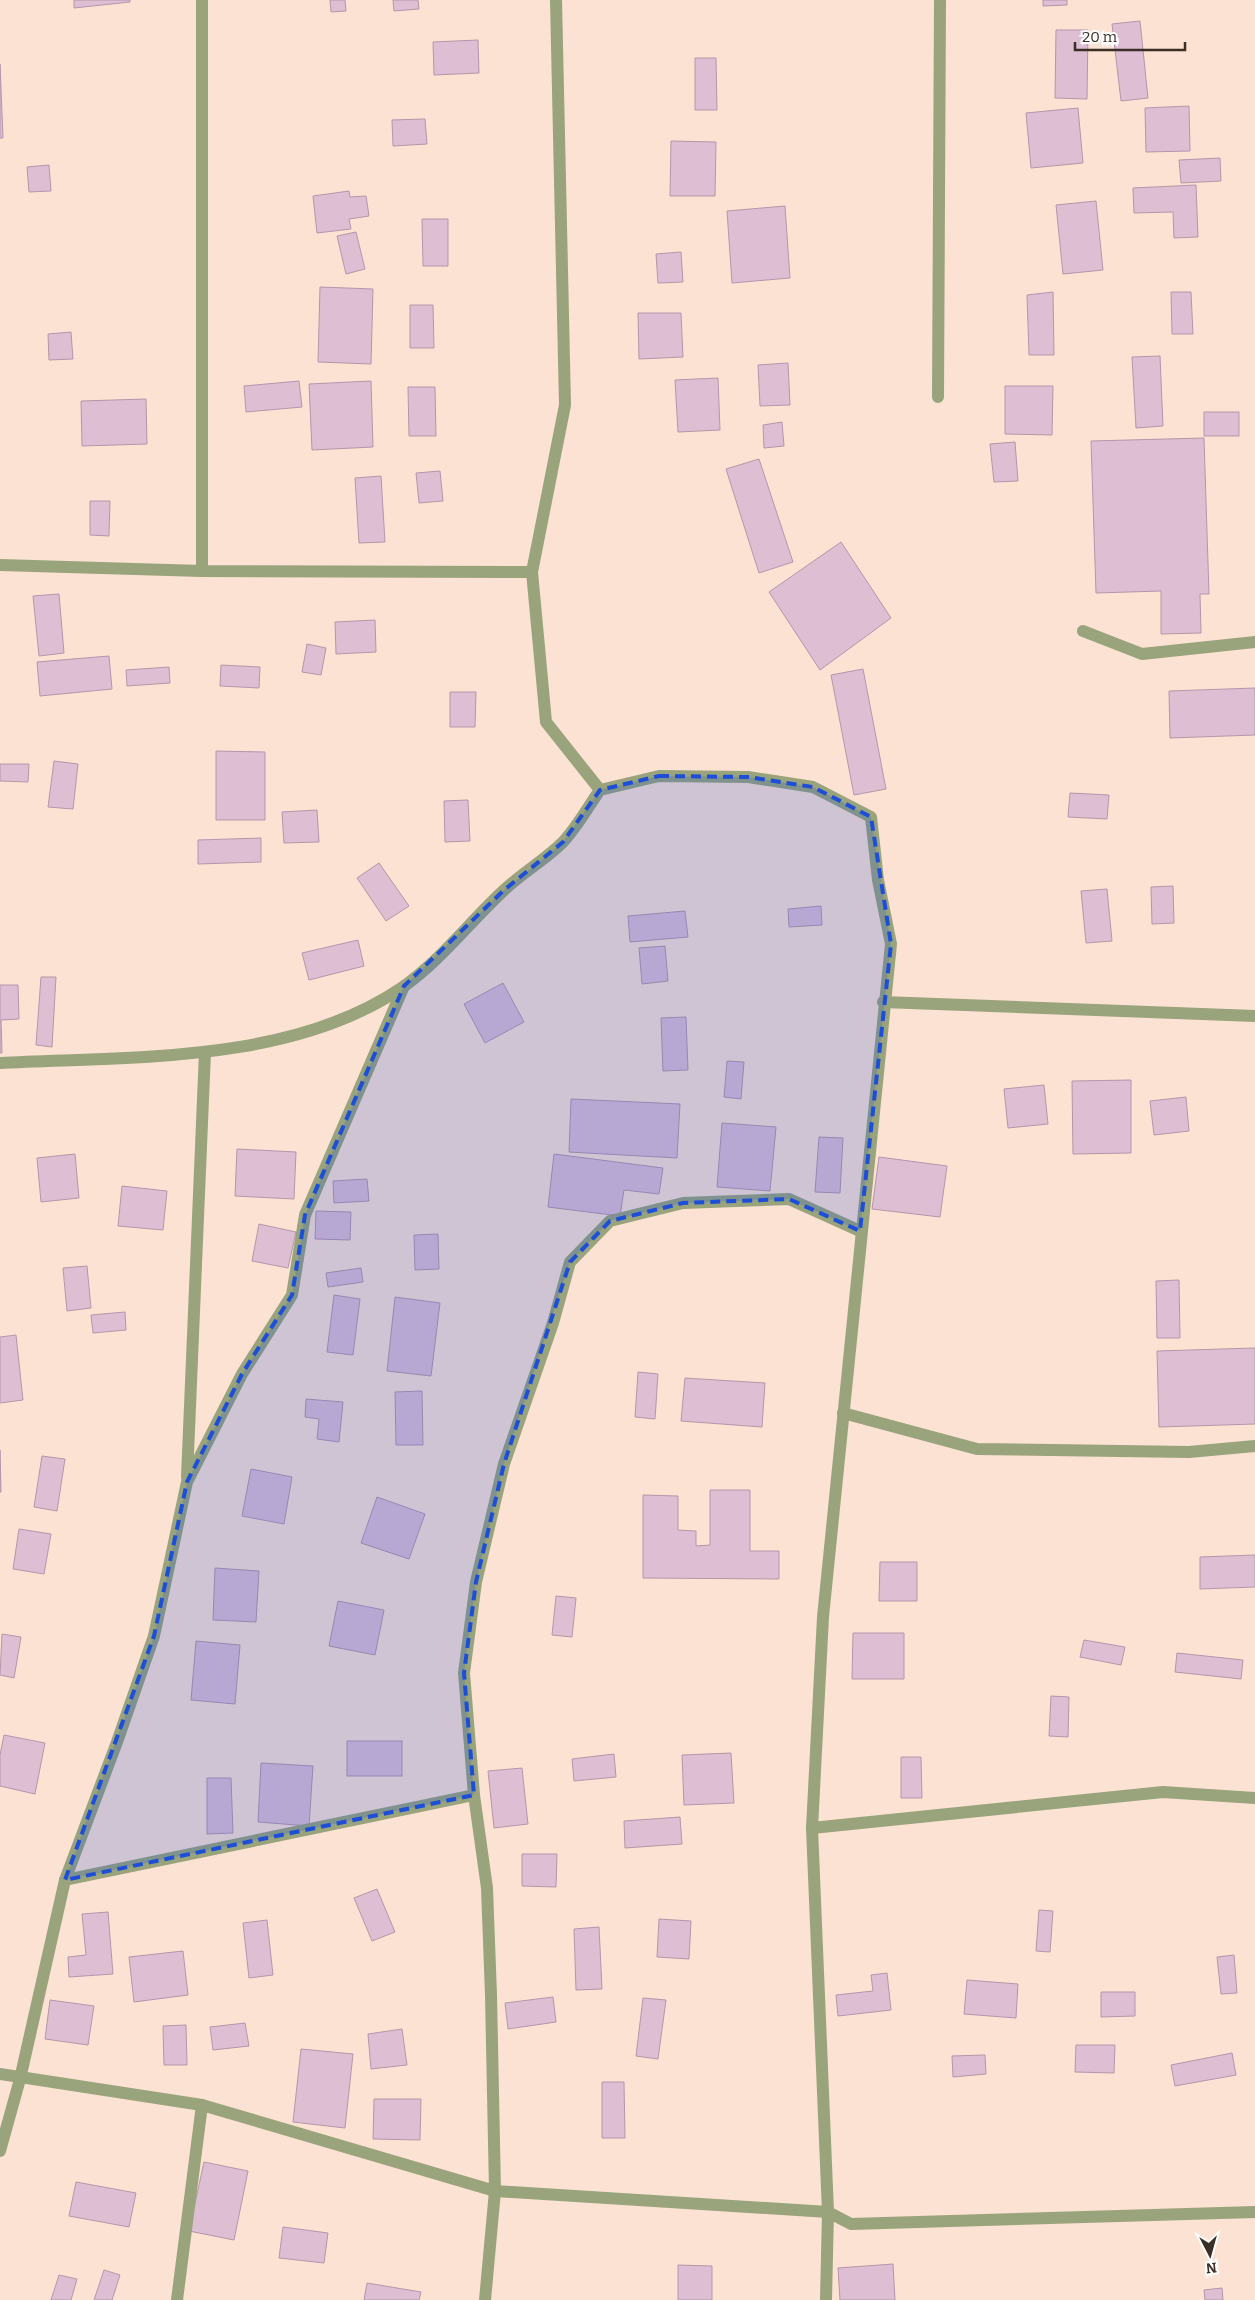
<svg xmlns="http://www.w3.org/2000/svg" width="1255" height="2300" viewBox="0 0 1255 2300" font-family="Bitter,serif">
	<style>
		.building { fill: #debed3; stroke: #b596aa }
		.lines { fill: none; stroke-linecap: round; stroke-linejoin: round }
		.street { stroke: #99a37c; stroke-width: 12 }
		.marked { fill: #1d4ed8; fill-opacity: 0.2; stroke: #1d4ed8; stroke-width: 4; stroke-dasharray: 10 6; stroke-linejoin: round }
	</style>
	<rect width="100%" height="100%" fill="#fce2d2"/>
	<g class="building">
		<polygon points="74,0 130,0 130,2 74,8"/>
		<polygon points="330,0 345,0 346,11 331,12"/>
		<polygon points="393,0 418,0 419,9 394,11"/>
		<polygon points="1043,0 1067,0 1067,5 1043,6"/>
		<polygon points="1140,21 1148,98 1121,101 1112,24"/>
		<polygon points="1056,30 1088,30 1087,99 1055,98"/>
		<polygon points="478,40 479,73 434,75 433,42"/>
		<polygon points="695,58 716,58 717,110 695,110"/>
		<polygon points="0,64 3,138 0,138"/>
		<polygon points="1189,106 1190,151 1146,152 1145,108"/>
		<polygon points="1078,108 1083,163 1031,168 1026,113"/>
		<polygon points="425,119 427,144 393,146 392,120"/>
		<polygon points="671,141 716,142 715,196 670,196"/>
		<polygon points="1220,158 1221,181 1181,183 1179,160"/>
		<polygon points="49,165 51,191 29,192 27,167"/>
		<polygon points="1196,185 1198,237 1174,238 1173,212 1134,213 1133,188"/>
		<polygon points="349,191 350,197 366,196 369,216 349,219 351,229 317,233 313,196"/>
		<polygon points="1096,201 1103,270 1063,274 1056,205"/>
		<polygon points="785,206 790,278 732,283 727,211"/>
		<polygon points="422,219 448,219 448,266 423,266"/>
		<polygon points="356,232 365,269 346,274 337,236"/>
		<polygon points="681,252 683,282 658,283 656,254"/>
		<polygon points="320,287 373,289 371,364 318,362"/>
		<polygon points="1053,292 1054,355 1029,355 1027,295"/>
		<polygon points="1171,292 1191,292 1193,334 1172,334"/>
		<polygon points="410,305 433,305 434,348 410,348"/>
		<polygon points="638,313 681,313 683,357 639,359"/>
		<polygon points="71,332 73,359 49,360 48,334"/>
		<polygon points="1160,356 1163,426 1136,428 1132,357"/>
		<polygon points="788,363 790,405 760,406 758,365"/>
		<polygon points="718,378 720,430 678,432 675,380"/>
		<polygon points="299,381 302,407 246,412 244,386"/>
		<polygon points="371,381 373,447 312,450 309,384"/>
		<polygon points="1005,386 1053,386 1052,435 1005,434"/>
		<polygon points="408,387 435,387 436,436 409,436"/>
		<polygon points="146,399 147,444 82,446 81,401"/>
		<rect x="1204" y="412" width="35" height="24"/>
		<polygon points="782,422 784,446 764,448 763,425"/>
		<polygon points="1204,438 1209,594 1200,594 1201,633 1161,634 1161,591 1096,593 1091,441"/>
		<polygon points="1015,442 1018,481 994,482 990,444"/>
		<polygon points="759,459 793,562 759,573 726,469"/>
		<polygon points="440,471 443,501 419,503 416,473"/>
		<polygon points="381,476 385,542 359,543 355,478"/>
		<polygon points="90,501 110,501 109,536 90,535"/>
		<polygon points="841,542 891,618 820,670 769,592"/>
		<polygon points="59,594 64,653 39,656 33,596"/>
		<polygon points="375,620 376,652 336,654 335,622"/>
		<polygon points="307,644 326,648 321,675 302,672"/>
		<polygon points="109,656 112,689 40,696 37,662"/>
		<polygon points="221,665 260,667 259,688 220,686"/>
		<polygon points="169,667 170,683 127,686 126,670"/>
		<polygon points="863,669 886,789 854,795 831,675"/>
		<polygon points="1255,688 1255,735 1170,738 1169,691"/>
		<polygon points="450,692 476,692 475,727 450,727"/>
		<polygon points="216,751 265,752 265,820 216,820"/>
		<polygon points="54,761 78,764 73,809 48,807"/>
		<polygon points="0,764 29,764 28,782 0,781"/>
		<polygon points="1070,793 1109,795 1107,819 1068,817"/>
		<polygon points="468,800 470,841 445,842 444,801"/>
		<polygon points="317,810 319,842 284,843 282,812"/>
		<polygon points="261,838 261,862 198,864 198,840"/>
		<polygon points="379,863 409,906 386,921 357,878"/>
		<polygon points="1173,886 1174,923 1152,924 1151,887"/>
		<polygon points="1107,889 1112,941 1086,943 1081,891"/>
		<polygon points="821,906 822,925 789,927 788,909"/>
		<polygon points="685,911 688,937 630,942 628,916"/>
		<polygon points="358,940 364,966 309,980 302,953"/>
		<polygon points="665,946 668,981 642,984 639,948"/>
		<polygon points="41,977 56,977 52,1047 36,1045"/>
		<polygon points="503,983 524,1022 485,1043 464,1004"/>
		<polygon points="0,985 18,985 19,1019 1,1020 2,1053 0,1053"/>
		<polygon points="686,1017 688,1070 663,1071 661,1018"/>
		<polygon points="727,1061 744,1062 741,1099 724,1097"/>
		<polygon points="1131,1080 1131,1153 1073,1154 1072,1081"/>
		<polygon points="1044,1085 1048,1124 1008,1128 1004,1089"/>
		<polygon points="1186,1097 1189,1131 1154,1135 1150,1101"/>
		<polygon points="571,1099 680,1104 677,1158 569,1152"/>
		<polygon points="722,1123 776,1127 770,1191 717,1187"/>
		<polygon points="819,1137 843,1138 840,1193 815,1192"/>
		<polygon points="237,1149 296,1152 294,1199 235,1196"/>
		<polygon points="75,1154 79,1198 41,1202 37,1158"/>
		<polygon points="554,1154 663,1168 659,1194 624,1190 620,1216 548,1207"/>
		<polygon points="879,1157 947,1166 940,1217 872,1209"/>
		<polygon points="367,1179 369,1201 334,1203 333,1181"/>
		<polygon points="122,1186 167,1191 163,1230 118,1226"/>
		<polygon points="316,1211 351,1212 350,1240 315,1239"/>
		<polygon points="259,1224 296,1232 288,1268 252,1261"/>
		<polygon points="438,1234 439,1269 415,1270 414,1235"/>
		<polygon points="87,1266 91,1308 67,1311 63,1268"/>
		<polygon points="361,1268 363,1282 328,1287 326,1273"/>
		<polygon points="1179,1280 1180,1338 1157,1338 1156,1281"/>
		<polygon points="334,1295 360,1299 353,1355 327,1352"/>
		<polygon points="395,1297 440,1303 431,1376 387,1371"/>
		<polygon points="125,1312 126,1330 93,1333 91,1315"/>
		<polygon points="16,1335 23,1400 0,1403 0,1337"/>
		<polygon points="1255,1348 1255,1424 1159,1427 1157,1351"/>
		<polygon points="638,1372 658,1374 655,1419 635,1417"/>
		<polygon points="685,1378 765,1383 762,1427 681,1421"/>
		<polygon points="422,1391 423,1445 396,1445 395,1392"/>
		<polygon points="306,1399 343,1402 339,1442 317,1439 319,1419 305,1417"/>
		<polygon points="0,1450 1,1492 0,1492"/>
		<polygon points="42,1456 65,1459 57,1511 34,1507"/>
		<polygon points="251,1469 292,1477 284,1524 242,1516"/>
		<polygon points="710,1490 750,1490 750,1551 779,1551 779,1579 643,1578 643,1495 678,1496 678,1530 696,1531 696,1546 710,1545"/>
		<polygon points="377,1497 425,1514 409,1559 361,1543"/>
		<polygon points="19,1529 51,1534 44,1574 13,1569"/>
		<polygon points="1255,1555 1255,1587 1200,1589 1200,1557"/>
		<polygon points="880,1562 917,1562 917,1601 879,1601"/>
		<polygon points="215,1568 259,1571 256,1622 213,1620"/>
		<polygon points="556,1596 576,1598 572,1637 552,1635"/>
		<polygon points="338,1601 384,1610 375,1655 329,1646"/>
		<polygon points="853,1633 904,1633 904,1679 852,1679"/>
		<polygon points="2,1634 21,1637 14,1678 0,1675"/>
		<polygon points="1084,1640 1125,1647 1121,1665 1080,1657"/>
		<polygon points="196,1641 240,1645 235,1704 191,1700"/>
		<polygon points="1177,1653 1243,1660 1241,1679 1175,1672"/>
		<polygon points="1051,1696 1069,1697 1068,1737 1049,1736"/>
		<polygon points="4,1735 45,1743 35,1794 0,1786 0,1755"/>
		<rect x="347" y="1741" width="55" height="35"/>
		<polygon points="731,1753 734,1803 684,1805 682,1755"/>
		<polygon points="614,1754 616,1777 574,1781 572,1759"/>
		<polygon points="901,1757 921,1757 922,1798 901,1798"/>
		<polygon points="261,1763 313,1766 309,1826 258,1822"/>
		<polygon points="522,1768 528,1824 494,1828 488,1771"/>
		<polygon points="207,1778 231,1778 233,1833 207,1834"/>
		<polygon points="680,1817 682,1844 625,1848 624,1821"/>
		<polygon points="522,1854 557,1854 556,1887 522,1886"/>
		<polygon points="377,1889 395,1932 372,1941 354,1898"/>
		<polygon points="1039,1910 1053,1911 1050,1952 1036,1951"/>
		<polygon points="108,1912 113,1974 69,1977 68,1957 86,1955 82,1914"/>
		<polygon points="659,1919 691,1921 689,1959 657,1957"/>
		<polygon points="267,1920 273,1975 249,1978 243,1923"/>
		<polygon points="599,1927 602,1989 576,1990 574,1929"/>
		<polygon points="183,1951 188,1995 134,2002 129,1957"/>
		<polygon points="1234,1955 1237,1993 1221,1994 1217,1957"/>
		<polygon points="887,1973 891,2010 838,2016 836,1995 873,1991 871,1975"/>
		<polygon points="967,1980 1018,1984 1016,2018 964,2014"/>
		<polygon points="1101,1992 1135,1992 1135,2016 1101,2017"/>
		<polygon points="553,1997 556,2022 508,2029 505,2003"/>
		<polygon points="643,1998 666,2000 658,2059 636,2056"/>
		<polygon points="50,2000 94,2006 88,2045 45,2039"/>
		<polygon points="245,2023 249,2046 213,2050 210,2027"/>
		<polygon points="186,2025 187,2065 164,2065 163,2026"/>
		<polygon points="402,2029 407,2065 371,2069 368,2034"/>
		<polygon points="1076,2045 1115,2045 1114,2073 1075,2072"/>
		<polygon points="301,2049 353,2054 345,2128 293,2122"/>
		<polygon points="1232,2053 1236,2075 1175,2086 1171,2065"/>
		<polygon points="985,2055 986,2074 953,2077 952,2056"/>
		<polygon points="602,2082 624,2082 625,2138 602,2138"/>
		<polygon points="374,2099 421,2099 420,2140 373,2139"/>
		<polygon points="204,2162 248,2171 234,2240 189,2231"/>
		<polygon points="76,2182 136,2193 129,2227 69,2216"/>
		<polygon points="283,2227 328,2233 324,2263 279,2258"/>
		<polygon points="893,2264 895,2300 840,2300 838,2268"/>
		<polygon points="678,2265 712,2266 712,2300 678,2300"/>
		<polygon points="104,2270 120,2275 112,2300 94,2300"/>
		<polygon points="59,2275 77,2279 71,2300 51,2300"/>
		<polygon points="367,2283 421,2292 419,2300 364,2300"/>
		<polygon points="1222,2288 1223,2300 1205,2300 1204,2290"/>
	</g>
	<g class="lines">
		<g class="street">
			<polyline points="202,0 202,571"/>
			<polyline points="556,0 565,405 532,572 546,722 600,790"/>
			<polyline points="938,397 940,0"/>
			<polyline points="0,565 202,571 532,572"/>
			<polyline points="1083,631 1142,654 1255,642"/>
			<polyline points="883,1002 1255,1016"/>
			<path d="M0,1063C132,1056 291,1064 403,987C440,961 469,923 501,893C520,874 544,861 563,842C577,827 588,807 600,790L659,776L748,777L813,787L871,817L878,880L891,944L823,1617L812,1828L828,2212L826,2300"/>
			<polyline points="843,1413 977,1449 1189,1452 1255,1446"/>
			<polyline points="187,1477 205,1052"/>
			<polyline points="812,1828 1163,1792 1255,1798"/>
			<polyline points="65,1880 474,1795"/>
			<polyline points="0,2074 202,2105 495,2191 828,2212 851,2224 1255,2212"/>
			<polyline points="0,2151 20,2079 65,1880 117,1742 154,1636 187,1482 242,1374 292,1295 305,1215 404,986"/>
			<polyline points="177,2300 202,2105"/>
			<polyline points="485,2300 495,2191 491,1995 487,1888 474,1795 464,1673 476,1582 504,1464 553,1323 570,1262 610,1221 683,1203 789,1199 860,1231"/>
		</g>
	</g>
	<path class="marked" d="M659,776L748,777L813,787L871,817L891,944L860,1231L789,1199L683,1203L610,1221L570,1262L504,1464L476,1582L464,1673L474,1795L65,1880L154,1636L187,1482L242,1374L292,1295L305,1215L404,986L503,891L563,842L600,790Z"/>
	<g transform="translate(1210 2255) rotate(174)" stroke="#ffffff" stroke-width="4" paint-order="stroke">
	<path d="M0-4L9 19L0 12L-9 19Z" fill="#3a2e26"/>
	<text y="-8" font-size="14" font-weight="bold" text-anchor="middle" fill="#3a2e26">N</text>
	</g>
	<path d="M1075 42v8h110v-8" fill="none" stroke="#3a2e26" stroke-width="2.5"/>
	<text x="1082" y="42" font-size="15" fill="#3a2e26" stroke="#ffffff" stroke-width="4" paint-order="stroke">20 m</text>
</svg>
